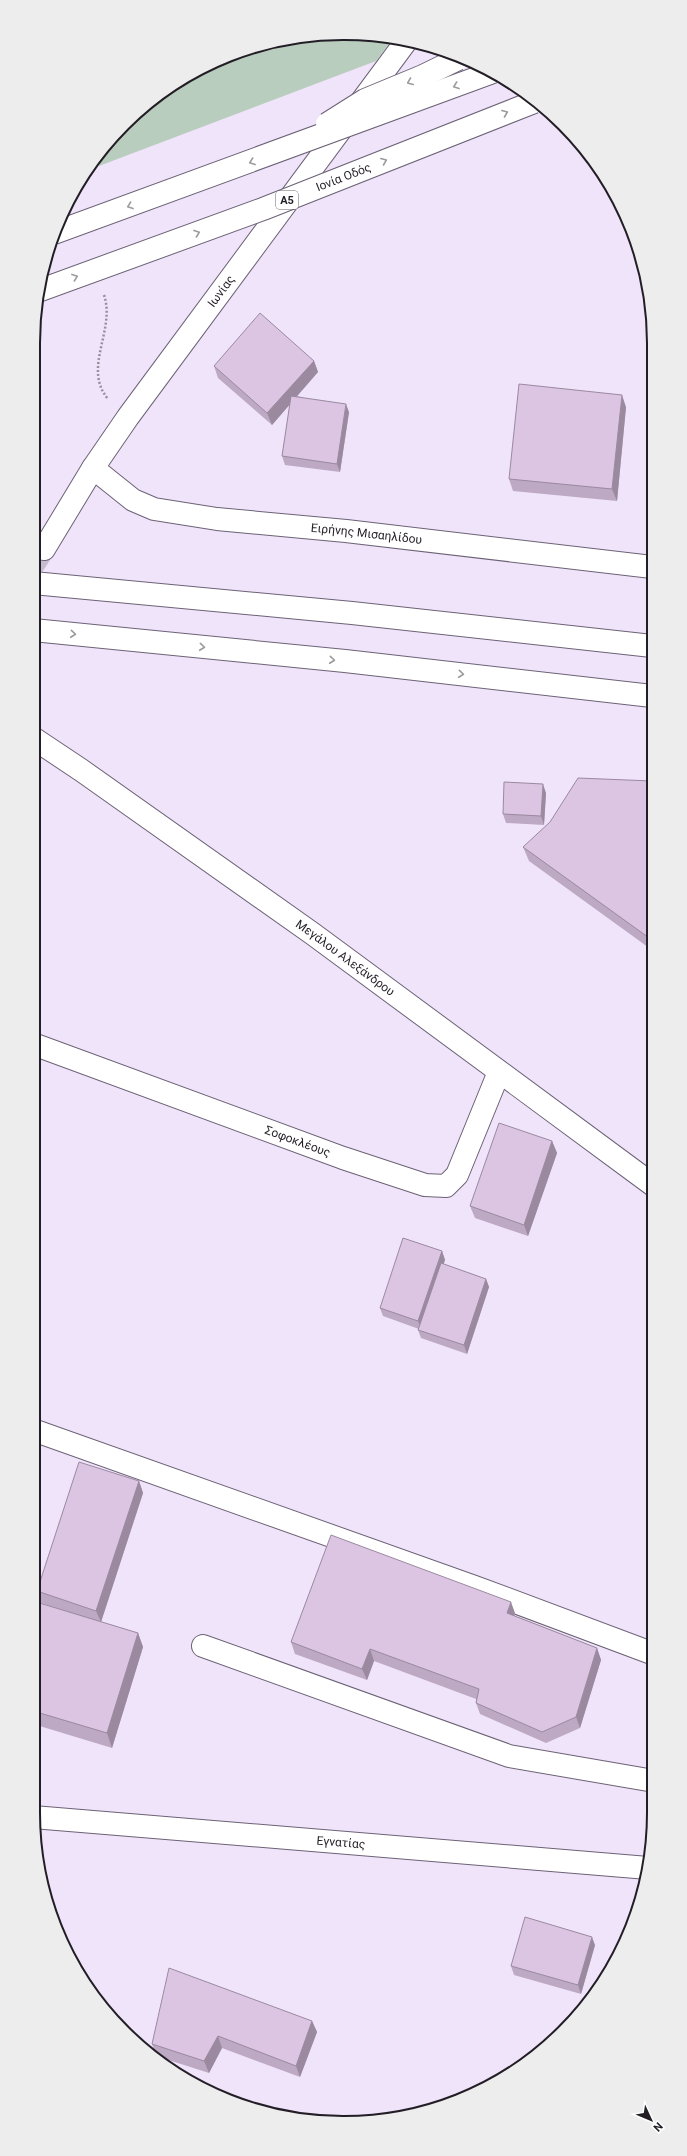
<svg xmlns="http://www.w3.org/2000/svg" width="687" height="2156" viewBox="0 0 687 2156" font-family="Roboto,sans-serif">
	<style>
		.green { fill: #b9cdbe }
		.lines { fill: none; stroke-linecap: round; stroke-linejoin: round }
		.minor-tunnel { stroke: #c7bcd0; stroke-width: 22; stroke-dasharray: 22 11; stroke-linecap: butt }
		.minor-casing { stroke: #6c6275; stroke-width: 24 }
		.major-casing { stroke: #6c6275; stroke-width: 24 }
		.highway-casing { stroke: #6c6275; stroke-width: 24 }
		.path { stroke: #978e9e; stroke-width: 2.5; stroke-dasharray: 2 2; stroke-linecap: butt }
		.minor { stroke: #fff; stroke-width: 22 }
		.major { stroke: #fff; stroke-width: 22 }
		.highway { stroke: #fff; stroke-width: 22 }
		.highway-bridge-casing { stroke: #6c6275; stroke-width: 24; stroke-linecap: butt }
		.highway-bridge { stroke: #fff; stroke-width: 22 }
		.wall { fill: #bda9c3 }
		.shaded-wall { fill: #9a899f }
		.building { fill: #dcc4e3; stroke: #9a899f }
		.oneway { stroke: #9c9a9d }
		.labels { text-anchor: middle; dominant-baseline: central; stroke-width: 3; stroke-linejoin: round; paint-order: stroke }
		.shield { fill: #fff; stroke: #656267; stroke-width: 1 }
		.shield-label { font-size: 11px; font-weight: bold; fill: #231e26 }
		.street-label { font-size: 12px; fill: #231e26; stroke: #fff }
		.rim { fill: none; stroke: #231e26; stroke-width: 2 }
	</style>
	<rect width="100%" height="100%" fill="#f0e4fa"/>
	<polygon class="green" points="344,33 393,38 376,61 99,166 95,159 124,124 171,85 225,57 283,39"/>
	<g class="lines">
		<polyline class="minor-tunnel" points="33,566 44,549"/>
		<g class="minor-casing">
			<g id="minor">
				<path id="s1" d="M93,468L133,500L154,509L217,519L346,531L652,567"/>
				<path id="s2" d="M44,549L93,468L128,417L407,40"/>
				<polyline points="33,583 352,613 652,646"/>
				<path id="s3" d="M33,738L81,770L313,934L653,1185"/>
				<path id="s4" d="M33,1044L343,1158L425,1185L446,1186L457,1175L499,1072"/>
				<polyline points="33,1430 475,1587 654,1654"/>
				<polyline points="203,1646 509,1756 654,1781"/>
			</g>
		</g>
		<g class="major-casing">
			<g id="major">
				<path id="s5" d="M33,1817L648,1868"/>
			</g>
		</g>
		<g class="highway-casing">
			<polyline id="highway" points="33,630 345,661 652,696"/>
		</g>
		<path class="path" d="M104,295C116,330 82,368 108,399"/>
		<use href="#minor" class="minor"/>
		<use href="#major" class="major"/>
		<use href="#highway" class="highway"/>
		<g class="highway-bridge-casing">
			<g id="highway-bridge">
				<polyline points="327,124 365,100 423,76 458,59"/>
				<polyline points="54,233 493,72"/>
				<path id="s6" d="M38,291L263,209L534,102"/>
			</g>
		</g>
		<use href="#highway-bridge" class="highway-bridge"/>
	</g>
	<g class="wall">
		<polygon points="314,361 318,372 297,396 349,412 340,472 285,465 282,456 290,404 272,425 218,378 214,366"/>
		<polygon points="626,407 617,501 513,491 509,479"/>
		<polygon points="652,781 652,950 529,861 523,847"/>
		<polygon points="546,793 544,825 506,823 503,814"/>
		<polygon points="552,1141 557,1153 528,1236 475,1218 470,1206"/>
		<polygon points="442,1251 445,1260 443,1264 486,1279 489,1287 467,1354 421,1338 418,1330 419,1329 383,1316 380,1308"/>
		<polygon points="139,1481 143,1493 101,1622 138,1633 143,1647 112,1748 33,1724 33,1601 66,1611 41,1603 37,1591"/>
		<polygon points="515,1613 515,1616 597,1648 601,1660 580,1728 546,1743 480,1714 476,1703 476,1699 374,1661 367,1680 295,1654 291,1642"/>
		<polygon points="595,1945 581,1994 514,1975 511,1966"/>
		<polygon points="312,2021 317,2032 300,2077 222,2048 209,2073 156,2056 152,2044"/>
	</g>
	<g class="shaded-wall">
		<polygon points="314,361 318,372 272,425 267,413"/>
		<polygon points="622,395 626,407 617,501 612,489"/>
		<polygon points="346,404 349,412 340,472 337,464"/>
		<polygon points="543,784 546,793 544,825 541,816"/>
		<polygon points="552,1141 557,1153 528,1236 524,1225"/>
		<polygon points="442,1251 445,1260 421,1329 418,1321"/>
		<polygon points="486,1279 489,1287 467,1354 464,1345"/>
		<polygon points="139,1481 143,1493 101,1622 96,1611"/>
		<polygon points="511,1602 515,1613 511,1624 507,1613"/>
		<polygon points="138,1633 143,1647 112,1748 107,1733"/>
		<polygon points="597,1648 601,1660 580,1728 576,1717"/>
		<polygon points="370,1649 374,1661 367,1680 362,1669"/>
		<polygon points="592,1937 595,1945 581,1994 578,1985"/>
		<polygon points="312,2021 317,2032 300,2077 296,2066"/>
		<polygon points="218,2036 222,2048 209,2073 204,2061"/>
	</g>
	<g class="building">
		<polygon points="260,313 314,361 267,413 214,366"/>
		<polygon points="519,384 622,395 612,489 509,479"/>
		<polygon points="291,396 346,404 337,464 282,456"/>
		<polygon points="578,778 652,781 652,940 523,847 550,822"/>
		<polygon points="504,782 543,784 541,816 503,814"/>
		<polygon points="499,1123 552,1141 524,1225 470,1206"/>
		<polygon points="403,1238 442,1251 418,1321 380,1308"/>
		<polygon points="441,1263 486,1279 464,1345 418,1330"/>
		<polygon points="79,1462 139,1481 96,1611 37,1591"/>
		<polygon points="331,1535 511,1602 507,1613 597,1648 576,1717 542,1732 476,1703 479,1689 370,1649 362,1669 291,1642"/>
		<polygon points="33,1601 138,1633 107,1733 33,1711"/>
		<polygon points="525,1917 592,1937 578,1985 511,1966"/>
		<polygon points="169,1968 312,2021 296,2066 218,2036 204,2061 152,2044"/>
	</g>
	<defs><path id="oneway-chevron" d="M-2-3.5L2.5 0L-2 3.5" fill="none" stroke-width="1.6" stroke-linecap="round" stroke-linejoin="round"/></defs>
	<g class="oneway">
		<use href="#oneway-chevron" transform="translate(410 82) rotate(158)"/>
		<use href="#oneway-chevron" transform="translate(456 86) rotate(160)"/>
		<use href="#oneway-chevron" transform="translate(505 113) rotate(-22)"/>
		<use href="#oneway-chevron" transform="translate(384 161) rotate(-22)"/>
		<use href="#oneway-chevron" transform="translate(252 162) rotate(160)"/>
		<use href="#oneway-chevron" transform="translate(130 206) rotate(160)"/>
		<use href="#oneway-chevron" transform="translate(197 233) rotate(-20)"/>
		<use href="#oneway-chevron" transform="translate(75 277) rotate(-20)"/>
		<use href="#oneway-chevron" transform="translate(73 634) rotate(6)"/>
		<use href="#oneway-chevron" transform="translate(202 647) rotate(6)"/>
		<use href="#oneway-chevron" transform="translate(332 660) rotate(6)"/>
		<use href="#oneway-chevron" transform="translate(461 674) rotate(6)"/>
	</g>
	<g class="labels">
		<rect class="shield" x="276" y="191" width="22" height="18" rx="3"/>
		<g class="shield-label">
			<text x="287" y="200">Α5</text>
		</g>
		<g class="street-label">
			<text stroke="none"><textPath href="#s6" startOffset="326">Ιονία Οδός</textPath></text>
			<text stroke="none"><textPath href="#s2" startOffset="313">Ιωνίας</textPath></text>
			<text stroke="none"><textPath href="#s1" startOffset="288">Ειρήνης Μισαηλίδου</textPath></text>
			<text stroke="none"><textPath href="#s3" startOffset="382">Μεγάλου Αλεξάνδρου</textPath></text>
			<text stroke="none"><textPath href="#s4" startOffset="282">Σοφοκλέους</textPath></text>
			<text stroke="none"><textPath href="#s5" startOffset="309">Εγνατίας</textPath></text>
		</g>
	</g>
	<path d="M0 0H687V2156H0ZM343 40H344A303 303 0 0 1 647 343V1813A303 303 0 0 1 344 2116H343A303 303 0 0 1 40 1813V343A303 303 0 0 1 343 40Z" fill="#ededee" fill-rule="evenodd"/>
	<path class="rim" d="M343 40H344A303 303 0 0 1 647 343V1813A303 303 0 0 1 344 2116H343A303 303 0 0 1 40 1813V343A303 303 0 0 1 343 40Z"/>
	<g transform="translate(651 2120) rotate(134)" stroke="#ffffff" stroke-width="3" paint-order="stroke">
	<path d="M0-3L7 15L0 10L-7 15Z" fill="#231e26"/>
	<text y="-6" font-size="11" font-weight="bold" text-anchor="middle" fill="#231e26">N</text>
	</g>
</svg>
